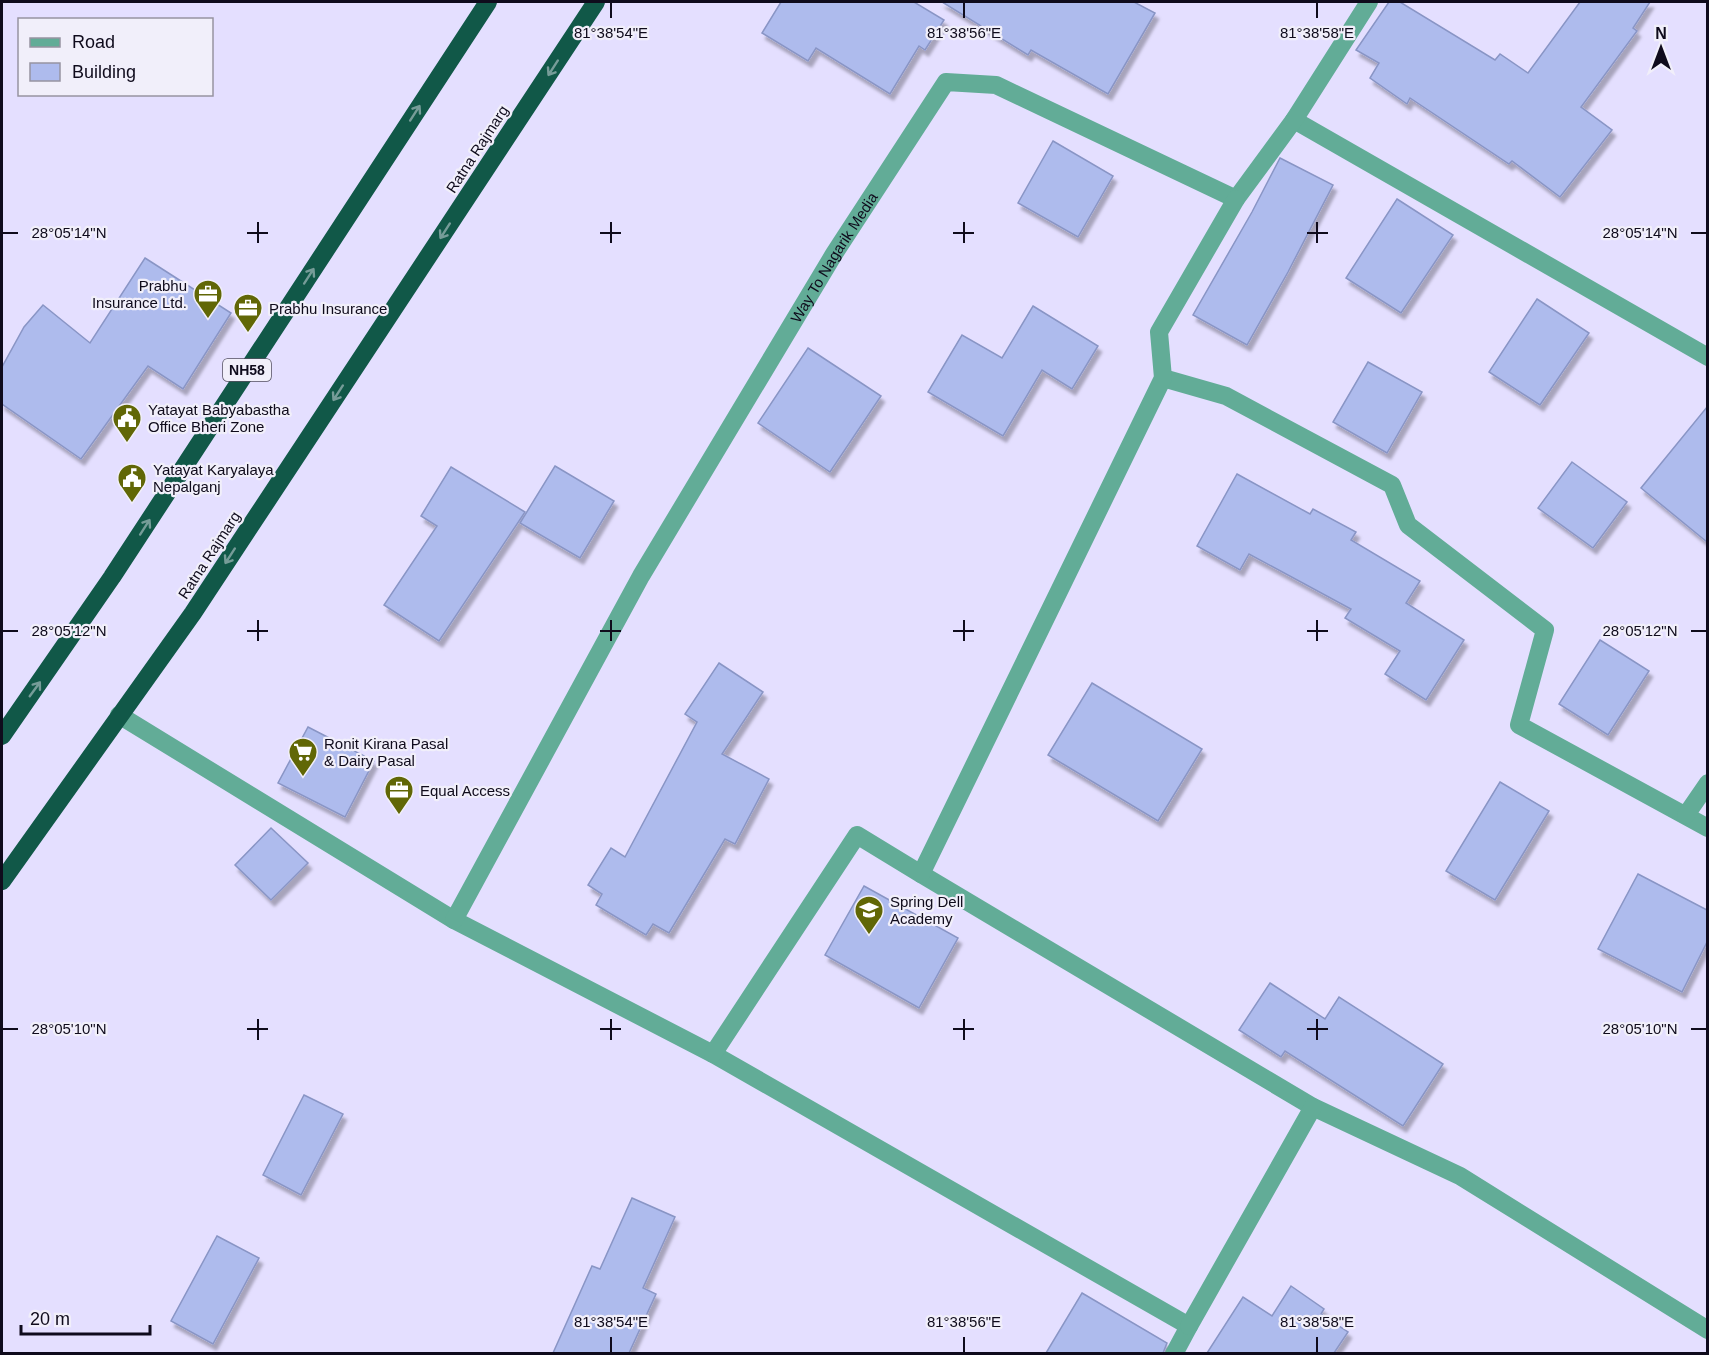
<svg xmlns="http://www.w3.org/2000/svg" width="1709" height="1355" viewBox="0 0 1709 1355" font-family="Helvetica,sans-serif">
	<style>
		.building { fill: #aebbed; stroke: #8995c5; stroke-width: 1.5; filter: url(#shadow) }
		.lines { fill: none; stroke-linecap: round; stroke-linejoin: round }
		.street { stroke: #62ac97; stroke-width: 18 }
		.highway { stroke: #115848; stroke-width: 18 }
		.oneway { stroke: #769c98 }
		.ticks { fill: none; stroke: #0f0b1c; stroke-width: 2 }
		.labels { text-anchor: middle; dominant-baseline: central; stroke-width: 4.5; stroke-linejoin: round; paint-order: stroke }
		.shield { fill: #f1effa; stroke: #534f5f; stroke-width: 1.5 }
		.shield-label { font-size: 14px; font-weight: bold; fill: #0f0b1c }
		.street-label { font-size: 15px; fill: #0f0b1c; stroke: #f1effa }
		.poi-label { font-size: 15px; fill: #0f0b1c; stroke: #f1effa; text-anchor: start }
		.ticks-label { font-size: 15px; text-anchor: middle; fill: #0f0b1c; stroke: #f1effa; stroke-width: 4.5; stroke-linejoin: round; paint-order: stroke }
	</style>
	<defs>
		<filter id="shadow"><feDropShadow dx="3.5" dy="6" stdDeviation="1.5" flood-color="#0004"/></filter>
	</defs>
	<rect width="100%" height="100%" fill="#e4dfff"/>
	<g class="building">
		<polygon points="781,2 914,2 944,20 925,50 919,46 890,94 816,48 808,61 762,33"/>
		<polygon points="942,2 1134,2 1155,13 1108,94 1031,50 1028,55"/>
		<polygon points="1389,2 1400,2 1495,60 1500,54 1528,73 1580,2 1650,2 1633,28 1637,31 1581,107 1612,130 1560,197 1512,161 1509,164 1410,98 1407,104 1370,78 1379,63 1356,50"/>
		<polygon points="1053,141 1113,176 1078,237 1018,203"/>
		<polygon points="1280,158 1333,185 1288,272 1247,345 1193,315 1252,212"/>
		<polygon points="1397,199 1453,235 1401,313 1346,278"/>
		<polygon points="145,258 231,313 183,389 148,366 81,459 2,404 2,367 24,327 43,305 90,343"/>
		<polygon points="1537,299 1589,333 1540,405 1489,372"/>
		<polygon points="1033,306 1098,346 1072,389 1042,370 1003,436 928,392 962,335 1002,358"/>
		<polygon points="808,348 881,396 830,472 758,423"/>
		<polygon points="1368,362 1422,392 1387,453 1333,422"/>
		<polygon points="1707,407 1707,542 1641,488"/>
		<polygon points="1572,462 1627,502 1593,548 1538,508"/>
		<polygon points="555,466 614,501 580,558 520,523"/>
		<polygon points="451,467 525,512 439,641 384,605 437,526 421,516"/>
		<polygon points="1237,474 1310,514 1313,509 1356,532 1351,540 1420,581 1406,603 1464,640 1426,700 1385,674 1400,651 1345,618 1351,609 1249,554 1240,570 1197,546"/>
		<polygon points="1600,640 1649,671 1608,735 1559,704"/>
		<polygon points="719,663 763,692 722,754 769,779 735,844 725,839 669,933 653,924 646,935 596,905 602,894 588,885 611,848 625,857 697,722 685,714"/>
		<polygon points="1092,683 1202,749 1158,821 1048,755"/>
		<polygon points="308,727 374,761 345,817 278,783"/>
		<polygon points="1500,782 1549,811 1495,900 1446,871"/>
		<polygon points="271,828 308,863 271,900 235,865"/>
		<polygon points="1638,874 1707,910 1707,942 1682,992 1598,949"/>
		<polygon points="864,886 958,938 919,1008 825,955"/>
		<polygon points="1270,983 1325,1019 1339,997 1443,1064 1403,1126 1285,1051 1281,1057 1239,1030"/>
		<polygon points="304,1095 343,1114 301,1195 263,1175"/>
		<polygon points="632,1198 675,1217 643,1288 656,1294 629,1353 553,1353 592,1266 600,1269"/>
		<polygon points="217,1236 259,1258 213,1344 171,1321"/>
		<polygon points="1291,1286 1324,1309 1321,1314 1348,1332 1334,1353 1207,1353 1243,1297 1272,1316"/>
		<polygon points="1082,1293 1167,1343 1163,1353 1046,1353"/>
	</g>
	<g class="lines">
		<g class="street">
			<polyline points="1294,120 1708,357"/>
			<polyline points="1163,378 1226,396 1392,485 1408,525 1545,630 1519,725 1708,828"/>
			<polyline points="119,715 454,920 713,1054 1189,1326 1174,1354"/>
			<polyline points="1686,815 1708,783"/>
			<polyline points="921,874 1313,1107 1460,1176 1708,1330"/>
			<path id="s1" d="M454,920L641,576L834,254L946,82L996,85L1236,199L1294,120L1369,2"/>
			<polyline points="713,1054 857,835 921,874 1163,378 1159,332 1236,199"/>
			<polyline points="1189,1326 1313,1107"/>
		</g>
		<g class="highway">
			<polyline points="2,736 112,577 488,2"/>
			<polyline points="2,881 193,613 596,2"/>
		</g>
	</g>
	<defs><path id="oneway-shaft" d="M-6 0H5M1.5-3L5.5 0L1.5 3" fill="none" stroke-width="1.6" stroke-linecap="round" stroke-linejoin="round" transform="scale(1.5)"/></defs>
	<g class="oneway">
		<use href="#oneway-shaft" transform="translate(553 68) rotate(123)"/>
		<use href="#oneway-shaft" transform="translate(415 113) rotate(-57)"/>
		<use href="#oneway-shaft" transform="translate(445 231) rotate(123)"/>
		<use href="#oneway-shaft" transform="translate(309 276) rotate(-57)"/>
		<use href="#oneway-shaft" transform="translate(338 393) rotate(123)"/>
		<use href="#oneway-shaft" transform="translate(145 527) rotate(-57)"/>
		<use href="#oneway-shaft" transform="translate(230 556) rotate(123)"/>
		<use href="#oneway-shaft" transform="translate(35 689) rotate(-54)"/>
	</g>
	<path class="ticks" d="M611,3V18M964,3V18M1317,3V18M258,222V243M611,222V243M964,222V243M1317,222V243M3,233H18M247,233H268M600,233H621M953,233H974M1307,233H1328M1691,233H1706M258,620V641M611,620V641M964,620V641M1317,620V641M3,631H18M247,631H268M600,631H621M953,631H974M1307,631H1328M1691,631H1706M258,1019V1040M611,1019V1040M964,1019V1040M1317,1019V1040M3,1029H18M247,1029H268M600,1029H621M953,1029H974M1307,1029H1328M1691,1029H1706M611,1337V1352M964,1337V1352M1317,1337V1352"/>
	<defs>
		<g id="office-pin" transform="scale(1.5)"><path d="M0 17L-7.5 6A9.5 9.5 0 1 1 7.5 6Z" fill="#616706" stroke="#f1effa"/><path d="M-6-3h4V-5.5h4V-3h4V5H-6ZM-1-4.5V-3h2v-1.5ZM-6 0V1H6V0Z" fill="#fff"/></g>
		<g id="civic-pin" transform="scale(1.5)"><path d="M0 17L-7.5 6A9.5 9.5 0 1 1 7.5 6Z" fill="#616706" stroke="#f1effa"/><path d="M-.6-6.5H3V-4.5H.6V-3L4-1V1h2V6H-6V1h2V-1L-.6-3ZM-1.2 2.5V6h2.4V2.5Z" fill="#fff"/></g>
		<g id="supermarket-pin" transform="scale(1.5)"><path d="M0 17L-7.5 6A9.5 9.5 0 1 1 7.5 6Z" fill="#616706" stroke="#f1effa"/><path d="M-6-5.5h2.5l.6 2H6L4.5 2H-2.5L-4.4-4H-6ZM-1.5 3.2a1.3 1.3 0 1 0 .1 0ZM3 3.2a1.3 1.3 0 1 0 .1 0Z" fill="#fff"/></g>
		<g id="school-pin" transform="scale(1.5)"><path d="M0 17L-7.5 6A9.5 9.5 0 1 1 7.5 6Z" fill="#616706" stroke="#f1effa"/><path d="M0-5L7-2L0 1L-7-2ZM-4 1L0 2.5L4 1V4Q0 6-4 4Z" fill="#fff"/></g>
	</defs>
	<g fill-rule="evenodd">
		<use href="#office-pin" x="208" y="294"/>
		<use href="#office-pin" x="248" y="308"/>
		<use href="#civic-pin" x="127" y="418"/>
		<use href="#civic-pin" x="132" y="478"/>
		<use href="#supermarket-pin" x="303" y="752"/>
		<use href="#office-pin" x="399" y="790"/>
		<use href="#school-pin" x="869" y="910"/>
	</g>
	<g class="labels">
		<rect class="shield" x="223" y="359" width="48" height="22" rx="4.5"/>
		<g class="shield-label">
			<text x="247" y="370">NH58</text>
		</g>
		<g class="street-label">
			<text transform="translate(477 149) rotate(-57)">Ratna Rajmarg</text>
			<text stroke="none"><textPath href="#s1" startOffset="764">Way To Nagarik Media</textPath></text>
			<text transform="translate(209 555) rotate(-57)">Ratna Rajmarg</text>
		</g>
		<g class="poi-label">
			<text x="187" y="285" text-anchor="end">Prabhu<tspan x="187" dy="17">Insurance Ltd.</tspan></text>
			<text x="269" y="308">Prabhu Insurance</text>
			<text x="148" y="409">Yatayat Babyabastha<tspan x="148" dy="17">Office Bheri Zone</tspan></text>
			<text x="153" y="469">Yatayat Karyalaya<tspan x="153" dy="17">Nepalganj</tspan></text>
			<text x="324" y="743">Ronit Kirana Pasal<tspan x="324" dy="17">&amp; Dairy Pasal</tspan></text>
			<text x="420" y="790">Equal Access</text>
			<text x="890" y="901">Spring Dell<tspan x="890" dy="17">Academy</tspan></text>
		</g>
	</g>
	<g class="ticks-label">
		<text x="611" y="38">81°38'54"E</text>
		<text x="964" y="38">81°38'56"E</text>
		<text x="1317" y="38">81°38'58"E</text>
		<text x="69" y="238">28°05'14"N</text>
		<text x="1640" y="238">28°05'14"N</text>
		<text x="69" y="636">28°05'12"N</text>
		<text x="1640" y="636">28°05'12"N</text>
		<text x="69" y="1034">28°05'10"N</text>
		<text x="1640" y="1034">28°05'10"N</text>
		<text x="611" y="1327">81°38'54"E</text>
		<text x="964" y="1327">81°38'56"E</text>
		<text x="1317" y="1327">81°38'58"E</text>
	</g>
	<rect width="1709" height="1355" fill="none" stroke="#0f0b1c" stroke-width="6"/>
	<rect x="18" y="18" width="195" height="78" fill="#f1effa" stroke="#9794a1" stroke-width="1.5"/>
	<rect x="30" y="38" width="30" height="9" fill="#62ac97" stroke="#9794a1" stroke-width="1.5"/>
	<text x="72" y="48" font-size="18" fill="#0f0b1c">Road</text>
	<rect x="30" y="63" width="30" height="18" fill="#aebbed" stroke="#9794a1" stroke-width="1.5"/>
	<text x="72" y="78" font-size="18" fill="#0f0b1c">Building</text>
	<g transform="translate(1661 48)" stroke="#f1effa" stroke-width="4.5" paint-order="stroke">
	<path d="M0-4.5L10 22L0 15L-10 22Z" fill="#0f0b1c"/>
	<text y="-9" font-size="16" font-weight="bold" text-anchor="middle" fill="#0f0b1c">N</text>
	</g>
	<path d="M21 1325v9h129v-9" fill="none" stroke="#0f0b1c" stroke-width="3"/>
	<text x="30" y="1325" font-size="18" fill="#0f0b1c" stroke="#f1effa" stroke-width="4.5" paint-order="stroke">20 m</text>
</svg>
